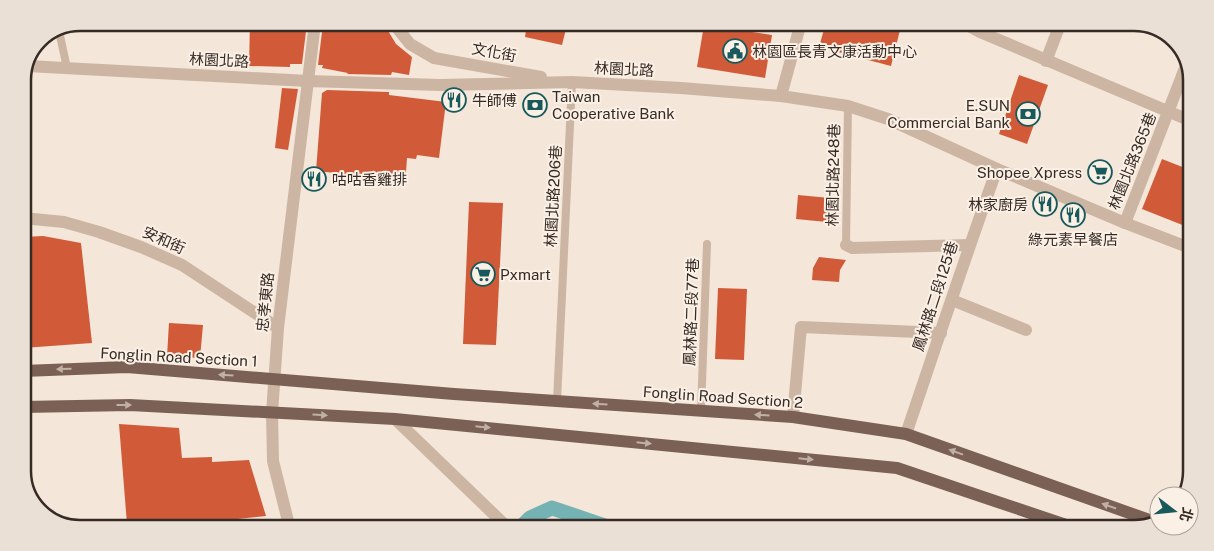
<svg xmlns="http://www.w3.org/2000/svg" width="1214" height="551" viewBox="0 0 1214 551" font-family="'Public Sans','Noto Sans TC',sans-serif">
	<style>
		.lines { fill: none; stroke-linecap: round; stroke-linejoin: round }
		.canal { stroke: #75b2b3; stroke-width: 15 }
		.building { fill: #d15b38 }
		.service { stroke: #cdb5a3; stroke-width: 8 }
		.minor { stroke: #cdb5a3; stroke-width: 12 }
		.tertiary { stroke: #cdb5a3; stroke-width: 12 }
		.primary { stroke: #7b6155; stroke-width: 12 }
		.oneway { fill: #c1b0a4 }
		.labels { text-anchor: middle; dominant-baseline: central; stroke-width: 4; stroke-linejoin: round; paint-order: stroke }
		.poi-label { font-size: 15px; fill: #372b26; stroke: #fbf0e5; text-anchor: start }
		.street-label { font-size: 15px; fill: #372b26; stroke: #fbf0e5 }
		.rim { fill: none; stroke: #372b26; stroke-width: 2.5 }
	</style>
	<rect width="100%" height="100%" fill="#f4e6d8"/>
	<g class="lines">
		<polyline class="canal" points="522,526 530,518 552,508 605,526"/>
	</g>
	<g class="building">
		<polygon points="250,23 307,23 302,64 290,64 290,67 249,66"/>
		<polygon points="323,24 384,24 396,44 412,57 409,75 392,72 391,75 347,74 348,73 322,68 323,65 318,65"/>
		<polygon points="527,24 567,25 562,45 525,37"/>
		<polygon points="704,25 772,35 765,78 697,67"/>
		<polygon points="825,26 901,26 891,66 819,47"/>
		<polygon points="1019,75 1048,85 1027,144 999,134"/>
		<polygon points="282,88 298,89 288,150 275,148"/>
		<polygon points="327,90 389,92 389,95 446,102 439,158 417,155 416,159 407,158 405,187 380,184 380,182 374,181 375,177 316,171 322,93"/>
		<polygon points="1162,159 1190,170 1190,228 1142,209"/>
		<polygon points="798,195 840,199 837,223 796,219"/>
		<polygon points="469,202 503,203 496,345 463,344"/>
		<polygon points="43,236 81,243 92,343 23,348 23,237"/>
		<polygon points="819,257 846,260 840,270 839,282 812,280 813,268"/>
		<polygon points="718,288 747,289 744,360 715,359"/>
		<polygon points="169,323 203,325 200,358 167,356"/>
		<polygon points="119,424 179,428 182,458 212,457 212,462 249,460 266,516 183,525 127,524"/>
	</g>
	<g class="lines">
		<g class="service">
			<polyline points="59,31 67,68"/>
			<polyline points="846,245 848,106"/>
			<polyline points="557,401 572,82"/>
			<polyline points="701,411 707,244"/>
			<polyline points="266,525 287,522"/>
		</g>
		<g class="minor">
			<polyline points="394,24 410,44 434,58 541,77"/>
			<polyline points="969,26 980,32 1191,121"/>
			<polyline points="1046,61 1059,27"/>
			<polyline points="27,66 308,81 440,85 572,82 681,88 781,96 848,106 888,119 997,169 1125,223 1190,248"/>
			<polyline points="781,96 800,26"/>
			<polyline points="23,218 64,222 99,232 141,247 182,265 278,328"/>
			<polyline points="1125,223 1187,63"/>
			<polyline points="846,245 852,248 969,245"/>
			<polyline points="952,300 1026,330"/>
			<polyline points="793,417 801,327 941,333"/>
			<polyline points="395,419 506,526"/>
			<path d="M906,434C936,346 965,257 997,169"/>
		</g>
		<polyline class="tertiary" points="289,525 273,461 272,413 278,328 315,23"/>
		<g class="primary">
			<polyline points="23,371 127,367 454,394 793,417 906,434 1155,522"/>
			<polyline points="23,407 130,405 395,419 897,468 1075,528"/>
		</g>
	</g>
	<defs><path id="oneway-solid" d="M-6-.8H1V-3.2L6.5 0L1 3.2V.8H-6Z" transform="scale(1.25)"/></defs>
	<g class="oneway">
		<use href="#oneway-solid" transform="translate(64 369) rotate(179)"/>
		<use href="#oneway-solid" transform="translate(226 375) rotate(-176)"/>
		<use href="#oneway-solid" transform="translate(600 404) rotate(-176)"/>
		<use href="#oneway-solid" transform="translate(124 405)"/>
		<use href="#oneway-solid" transform="translate(320 415) rotate(3)"/>
		<use href="#oneway-solid" transform="translate(762 415) rotate(-176)"/>
		<use href="#oneway-solid" transform="translate(483 427) rotate(6)"/>
		<use href="#oneway-solid" transform="translate(644 443) rotate(6)"/>
		<use href="#oneway-solid" transform="translate(956 452) rotate(-160)"/>
		<use href="#oneway-solid" transform="translate(806 459) rotate(6)"/>
		<use href="#oneway-solid" transform="translate(1109 506) rotate(-161)"/>
	</g>
	<defs>
		<g id="civic-ring" transform="scale(1.25)"><circle r="9.5" fill="#fbf0e5" stroke="#18595c" stroke-width="1.5"/><path d="M-.6-6.5H3V-4.5H.6V-3L4-1V1h2V6H-6V1h2V-1L-.6-3ZM-1.2 2.5V6h2.4V2.5Z" fill="#18595c"/></g>
		<g id="restaurant-ring" transform="scale(1.25)"><circle r="9.5" fill="#fbf0e5" stroke="#18595c" stroke-width="1.5"/><path d="M-5-6h1v4h1v-4h1v4h1v-4h1v5L-1.5 .5V6h-2V.5L-5-1ZM5-6V6H3V1.5H1.5Q1.5-4 5-6Z" fill="#18595c"/></g>
		<g id="bank-ring" transform="scale(1.25)"><circle r="9.5" fill="#fbf0e5" stroke="#18595c" stroke-width="1.5"/><path d="M-6-4H6V4H-6ZM0-2.3a2.3 2.3 0 1 0 0 4.6a2.3 2.3 0 1 0 0-4.6Z" fill="#18595c"/></g>
		<g id="supermarket-ring" transform="scale(1.25)"><circle r="9.5" fill="#fbf0e5" stroke="#18595c" stroke-width="1.5"/><path d="M-6-5.5h2.5l.6 2H6L4.5 2H-2.5L-4.4-4H-6ZM-1.5 3.2a1.3 1.3 0 1 0 .1 0ZM3 3.2a1.3 1.3 0 1 0 .1 0Z" fill="#18595c"/></g>
	</defs>
	<g fill-rule="evenodd">
		<use href="#civic-ring" x="735" y="51"/>
		<use href="#restaurant-ring" x="454" y="100"/>
		<use href="#bank-ring" x="535" y="105"/>
		<use href="#bank-ring" x="1028" y="114"/>
		<use href="#supermarket-ring" x="1100" y="172"/>
		<use href="#restaurant-ring" x="314" y="179"/>
		<use href="#restaurant-ring" x="1045" y="204"/>
		<use href="#restaurant-ring" x="1073" y="215"/>
		<use href="#supermarket-ring" x="483" y="274"/>
	</g>
	<g class="labels">
		<g class="poi-label">
			<text x="752" y="51">林園區長青文康活動中心</text>
			<text x="552" y="96">Taiwan<tspan x="552" dy="17">Cooperative Bank</tspan></text>
			<text x="472" y="100">牛師傅</text>
			<text x="1010" y="105" text-anchor="end">E.SUN<tspan x="1010" dy="17">Commercial Bank</tspan></text>
			<text x="1082" y="172" text-anchor="end">Shopee Xpress</text>
			<text x="332" y="179">咕咕香雞排</text>
			<text x="1028" y="204" text-anchor="end">林家廚房</text>
			<text x="1073" y="239" text-anchor="middle">綠元素早餐店</text>
			<text x="500" y="274">Pxmart</text>
		</g>
		<g class="street-label">
			<text transform="translate(494 52) rotate(10)">文化街</text>
			<text transform="translate(219 60) rotate(3)">林園北路</text>
			<text transform="translate(624 69) rotate(3)">林園北路</text>
			<text transform="translate(1132 161) rotate(-68)">林園北路365巷</text>
			<text transform="translate(833 175) rotate(-89)">林園北路248巷</text>
			<text transform="translate(553 196) rotate(-87)">林園北路206巷</text>
			<text transform="translate(164 240) rotate(24)">安和街</text>
			<text transform="translate(935 296) rotate(-72)">鳳林路二段125巷</text>
			<text transform="translate(265 302) rotate(-84)">忠孝東路</text>
			<text transform="translate(691 312) rotate(-88)">鳳林路二段77巷</text>
			<text transform="translate(179 357) rotate(3)">Fonglin Road Section 1</text>
			<text transform="translate(723 397) rotate(4)">Fonglin Road Section 2</text>
		</g>
	</g>
	<path d="M0 0H1214V551H0ZM80 31H1134A49 49 0 0 1 1183 80V471A49 49 0 0 1 1134 520H80A49 49 0 0 1 31 471V80A49 49 0 0 1 80 31Z" fill="#ebe0d6" fill-rule="evenodd"/>
	<path class="rim" d="M80 31H1134A49 49 0 0 1 1183 80V471A49 49 0 0 1 1134 520H80A49 49 0 0 1 31 471V80A49 49 0 0 1 80 31Z"/>
	<g transform="translate(1174 511) rotate(106)"><circle r="24" fill="#fbf0e5" stroke="#ada199"/>
	<path d="M0-4L9 19L0 12L-9 19Z" fill="#18595c"/>
	<text y="-8" font-size="14" font-weight="bold" text-anchor="middle" fill="#372b26">北</text>
	</g>
</svg>
